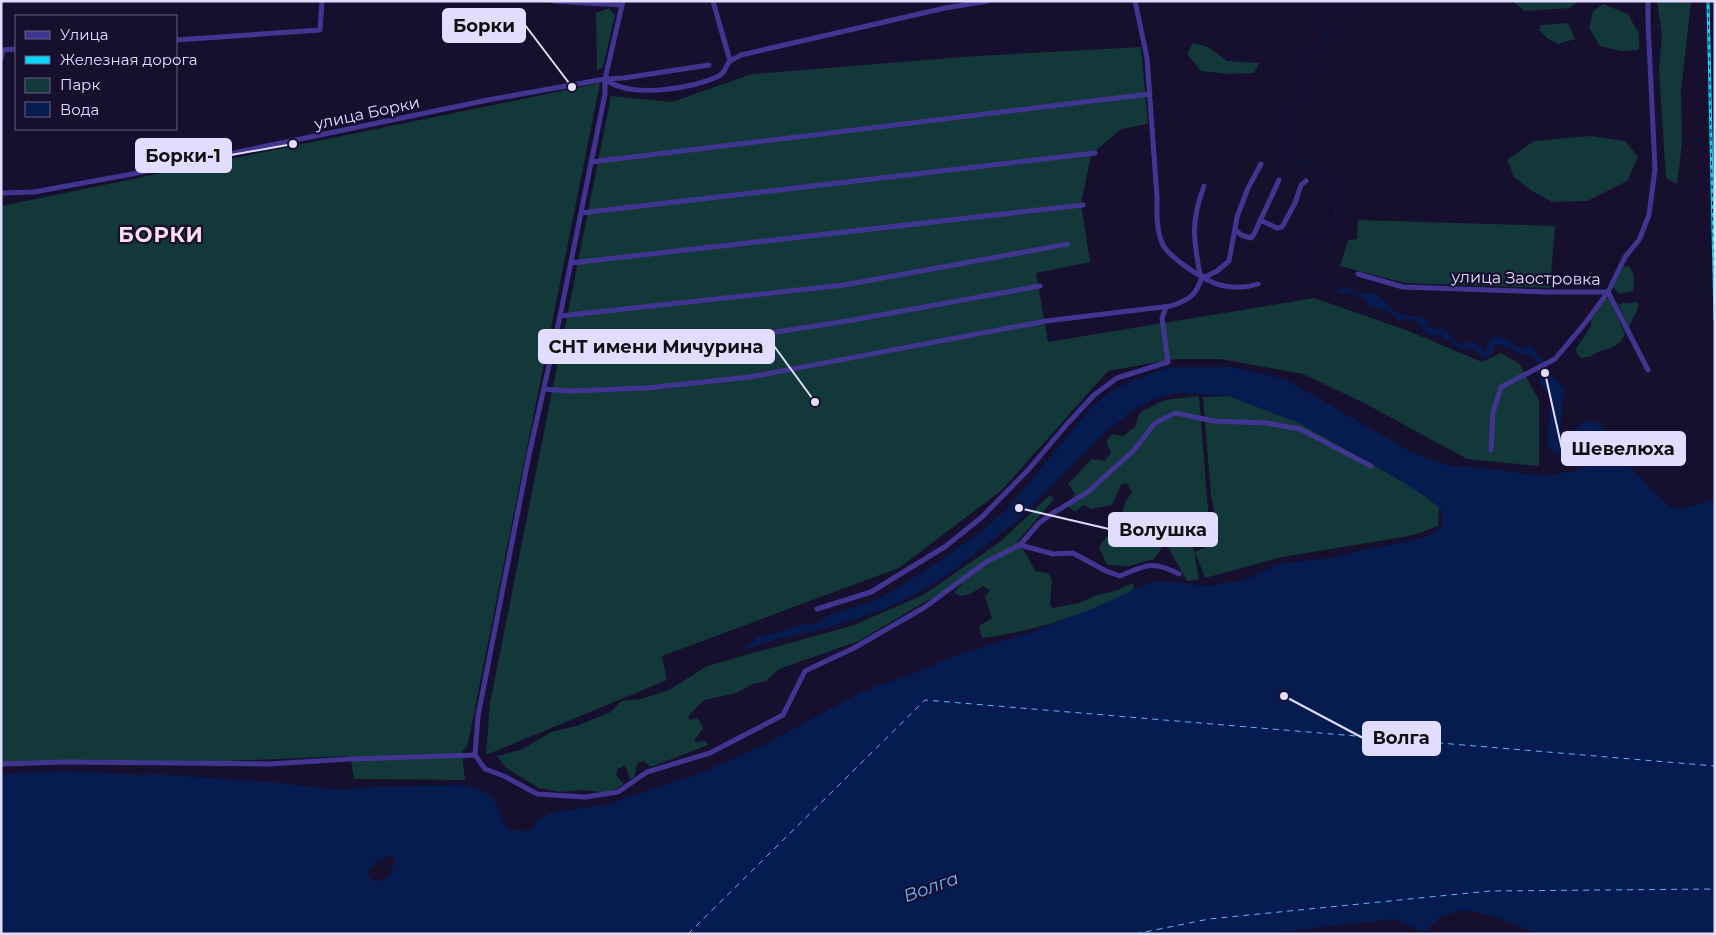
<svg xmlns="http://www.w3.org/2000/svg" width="1716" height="935" viewBox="0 0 1716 935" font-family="Montserrat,sans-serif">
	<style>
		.green { fill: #123839 }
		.water { fill: #061c50; fill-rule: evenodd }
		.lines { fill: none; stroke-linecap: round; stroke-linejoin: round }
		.stream { stroke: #061c50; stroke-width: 1 }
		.ferry { stroke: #6ab1ff; stroke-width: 1; stroke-dasharray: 6 5; stroke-linecap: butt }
		.minor { stroke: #403691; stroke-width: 5 }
		.rail-casing { stroke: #08d7ff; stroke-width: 3 }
		.rail { stroke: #160f2e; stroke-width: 1; stroke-dasharray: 4; stroke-linecap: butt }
		.labels { text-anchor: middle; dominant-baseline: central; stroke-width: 4.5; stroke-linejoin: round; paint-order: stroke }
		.street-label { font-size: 16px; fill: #e2dcff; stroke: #160f2e }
		.water-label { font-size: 18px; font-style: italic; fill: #6ab1ff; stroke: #160f2e }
		.district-label { font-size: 21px; font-weight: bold; letter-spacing: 1px; fill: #ffdef1; stroke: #160f2e }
		.leader { fill: none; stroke: #e2dcff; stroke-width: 2 }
		.callout-dot { fill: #e2dcff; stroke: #160f2e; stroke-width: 2 }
		.callout { fill: #e2dcff; stroke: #e2dcff; stroke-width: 2 }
		.callout-label { font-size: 18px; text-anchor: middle; font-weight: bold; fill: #111 }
	</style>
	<rect width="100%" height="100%" fill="#160f2e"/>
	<g class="green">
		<polygon points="1512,1 1579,1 1569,8 1525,11"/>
		<polygon points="1657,1 1691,2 1681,91 1682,143 1677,184 1666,178 1659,70 1662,34"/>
		<polygon points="1603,4 1628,14 1639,34 1639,50 1621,51 1600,46 1589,28 1593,11"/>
		<polygon points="609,8 615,15 603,67 597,71 596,13"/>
		<polygon points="1568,23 1575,39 1558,44 1547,38 1539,30 1541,25"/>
		<polygon points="1193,43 1208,47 1227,61 1259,63 1254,73 1229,74 1201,71 1187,54"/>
		<polygon points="1141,47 1148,124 1121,129 1091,155 1081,204 1090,262 1036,273 1048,342 1314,298 1406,330 1482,362 1501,353 1520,364 1539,401 1539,466 1467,459 1366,404 1303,374 1220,359 1176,359 1108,371 1002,490 899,568 662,656 667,680 486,755 490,703 611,96 672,102 752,74 976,56"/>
		<polygon points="600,83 467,748 462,750 465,780 354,779 350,756 227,761 1,762 1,206"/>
		<polygon points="1590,136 1625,141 1638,157 1627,181 1587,201 1552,202 1532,191 1514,177 1507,160 1534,141"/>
		<polygon points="1358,220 1555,226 1550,288 1405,283 1340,266 1348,240 1357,239"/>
		<path d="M1629,266C1635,274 1635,281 1633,291L1619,294L1613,287L1623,267Z"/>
		<polygon points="1609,298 1625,334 1621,342 1609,349 1602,350 1589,357 1581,358 1577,354 1576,349 1591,326 1591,320 1605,300"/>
		<polygon points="1637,302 1639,306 1629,327 1618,304"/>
		<path d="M1199,396L1210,535L1193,544L1199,580L1187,581L1168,547L1167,541L1154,559L1129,566L1107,565L1099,547L1106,537L1123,529C1121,514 1122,504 1132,493L1127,483L1121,485L1112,505L1091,509L1083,505L1075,512L1068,506L1075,494L1068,484L1092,459L1105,461L1111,452L1106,441L1112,434L1123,436L1135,427L1140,412L1165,400Z"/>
		<polygon points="1229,396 1297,422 1317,433 1412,487 1439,507 1438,526 1416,534 1398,538 1282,557 1205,578 1195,552 1219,540 1211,495 1203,397"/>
		<path d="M1050,495L1054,499L1017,542L1027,555L1035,571L1048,573L1052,580L1050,605L1053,608L1079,603L1097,595L1115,591L1134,583L1133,590C1086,615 1034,631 982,638L979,626L992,618L985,597L990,590L983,586L970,594L960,596L954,592L962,584L958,581L945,594L928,600L859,641L779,669L766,681L753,684L736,693L704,700L688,716L690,720L698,718L703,729L695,739V742L706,741L708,745L651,767L643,761L637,764L634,778L630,779L625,765L618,769L616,775L624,784L608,793L583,790L560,792L539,788L506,768L497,756L523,749L551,732L576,726L611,712L621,701L641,699L669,690L707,666L854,625L925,594L1001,541Z"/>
	</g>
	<path class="water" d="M1343,288L1351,289L1352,291L1362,294C1380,288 1385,307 1398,313C1408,318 1420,313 1428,322V325L1433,329H1444L1457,343L1463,345C1465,344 1467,342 1470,342C1477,340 1482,349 1486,352C1488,349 1487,345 1489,341C1497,328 1513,347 1524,349L1529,344L1541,358L1552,376L1564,389L1560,432L1562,438L1567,440C1573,434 1579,423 1587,421C1602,418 1618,446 1624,457C1628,466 1666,507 1674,508C1682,510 1703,502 1712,500L1715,501V934H1539L1490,915L1469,911H1457L1440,918L1426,931L1416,929L1396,919L1260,934H1V774L66,771L142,775L157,774L281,783L339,790L382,786L461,785L481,790L493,797L508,830L531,831L538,820L550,813L611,804L631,796L697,774L760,747L863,691L915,673L956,655L1032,632L1109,602L1143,585L1162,581L1207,586L1245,580L1272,567L1284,563L1332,558L1349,553L1410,541L1433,534L1442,526L1443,516L1439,507L1424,495L1361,457L1297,422L1229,396L1181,393L1160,397L1136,408L1104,433L1017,521L945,577L907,599L880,611L831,627L771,641L743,650L758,637L784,631L797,625L820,623L824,617L879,599L928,569L982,531L1007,509L1090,409L1107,394L1131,381L1169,367H1232L1285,379L1408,450L1436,462L1451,466H1465L1535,475H1553L1581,469L1600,456C1600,446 1598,441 1590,437C1574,441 1568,468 1548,448V425L1552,399L1540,384L1538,362L1532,356L1527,354H1520L1500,344L1495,345C1493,352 1491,356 1484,358L1477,351L1471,349H1461L1438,333L1431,336C1416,329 1422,313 1399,321C1392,312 1380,308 1369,306C1364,296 1353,290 1342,294L1335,290ZM390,856L395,859L390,875L382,881L372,880L368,874C371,863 380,859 390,856Z"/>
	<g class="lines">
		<g class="stream">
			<path d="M1335,290C1314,275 1287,272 1306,239L1323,234L1333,227L1337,220L1335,214L1336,205L1334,202C1336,192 1335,174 1324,171H1322L1320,178L1313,175L1307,161L1297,162L1295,158L1292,157L1290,155L1291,151L1288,149L1285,142L1286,139L1283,136L1282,130L1286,127C1286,122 1297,103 1300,99L1296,95L1301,81L1297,77L1298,68L1309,69L1315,65L1310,60V56L1308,52L1312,46L1317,50L1320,49L1317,45L1320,41L1325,40L1328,36L1326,35L1327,33L1332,34L1331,31L1326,28V24L1322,21L1327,8L1319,5L1323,1H1335L1340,11L1347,15L1354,5L1353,1"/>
			<polyline points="1264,303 1291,293 1310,276"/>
		</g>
		<g class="ferry">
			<polyline points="688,934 925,700 1715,766"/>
			<polyline points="1135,934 1209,919 1490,891 1715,889"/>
		</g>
		<g class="minor">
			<polyline points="553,1 622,5"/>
			<path d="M623,1L605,79V94L560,316L529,455L478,716L475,755L485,769L504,776L537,794L585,797L618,792L647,772L710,753L783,715L805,671L854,648L925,607L986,562L1020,545L1053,554L1073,553L1106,571L1120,576C1146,565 1152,560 1179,574"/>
			<polyline points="713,1 730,61"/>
			<path d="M1135,1L1147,58L1157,197C1157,212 1156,228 1162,243C1168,257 1205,281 1220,285C1232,288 1246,288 1258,284"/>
			<polyline points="176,40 320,30 322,1"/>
			<polyline points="1,59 3,50 16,49"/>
			<path d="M605,79C629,99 692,89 719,76C726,72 725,66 730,61C733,59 738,57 741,55L945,8L988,1"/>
			<polyline points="591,162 1150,94"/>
			<polyline points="1,193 34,192 132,174 488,100 605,79 624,78 709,65"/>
			<polyline points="581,213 1095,153"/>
			<polyline points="1260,220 1277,228 1282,227 1295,203 1301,185 1306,181"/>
			<polyline points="1235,229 1241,235 1251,238 1254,234 1279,180"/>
			<polyline points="571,263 1083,205"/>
			<path d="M1200,274C1193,238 1191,221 1204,186"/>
			<polyline points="1358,274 1403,287 1547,292 1608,292 1648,370"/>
			<polyline points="1205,277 1217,271 1229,261 1237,217 1248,188 1261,164"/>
			<polyline points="560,316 844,285 1068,244"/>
			<polyline points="552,353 585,353 693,345 853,320 1040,286"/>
			<path d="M544,389L570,391L647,388L750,377L1046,321L1171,306C1189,300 1197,295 1202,276"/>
			<polyline points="1491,450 1493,413 1501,387 1555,359 1586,322 1608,292 1625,257 1639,240 1649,215 1655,169 1648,22 1648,1"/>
			<polyline points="1020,545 1039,523 1053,513 1088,492 1134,450 1155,423 1175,413 1214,421 1266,423 1300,429 1371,466"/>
			<polyline points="817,609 871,592 946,546 982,517 1029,469 1068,423 1094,395 1117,378 1168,362 1162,318 1166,307"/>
			<polyline points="1,764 65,762 269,764 351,759 475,755"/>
		</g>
		<g class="rail-casing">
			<polyline id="rail" points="1708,1 1715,319"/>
		</g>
		<use href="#rail" class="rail"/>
	</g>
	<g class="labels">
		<g class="street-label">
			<text transform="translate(367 113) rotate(-12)">улица Борки</text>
			<text transform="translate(1526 278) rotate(1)">улица Заостровка</text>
		</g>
		<g class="water-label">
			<text transform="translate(931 887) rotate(-20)">Волга</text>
		</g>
		<g class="district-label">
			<text x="161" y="234">БОРКИ</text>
		</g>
	</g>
	<path class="leader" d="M572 87L525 25M293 144L231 155M815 402L774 346M1545 373L1562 449M1019 508L1109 529M1284 696L1363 738"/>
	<g class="callout-dot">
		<circle cx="572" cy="87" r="5"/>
		<circle cx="293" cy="144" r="5"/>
		<circle cx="815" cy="402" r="5"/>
		<circle cx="1545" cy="373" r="5"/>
		<circle cx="1019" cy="508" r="5"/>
		<circle cx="1284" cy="696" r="5"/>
	</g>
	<g class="callout">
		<rect x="443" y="9" width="82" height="33" rx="5"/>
		<rect x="136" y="139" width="95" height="33" rx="5"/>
		<rect x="539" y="330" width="235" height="33" rx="5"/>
		<rect x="1562" y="432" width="123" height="33" rx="5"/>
		<rect x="1109" y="513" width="108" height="33" rx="5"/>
		<rect x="1363" y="722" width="77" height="33" rx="5"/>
	</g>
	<g class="callout-label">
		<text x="484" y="32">Борки</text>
		<text x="183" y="162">Борки-1</text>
		<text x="656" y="353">СНТ имени Мичурина</text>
		<text x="1623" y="455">Шевелюха</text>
		<text x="1163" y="536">Волушка</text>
		<text x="1401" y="744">Волга</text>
	</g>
	<rect width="1716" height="935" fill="none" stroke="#e2dcff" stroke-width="5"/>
	<rect x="15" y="15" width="162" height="115" fill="#160f2e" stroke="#686182"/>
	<rect x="25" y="31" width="25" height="8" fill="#403691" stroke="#686182"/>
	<text x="60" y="40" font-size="15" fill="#e2dcff">Улица</text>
	<rect x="25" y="56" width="25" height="8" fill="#08d7ff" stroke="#686182"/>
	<text x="60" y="65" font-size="15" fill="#e2dcff">Железная дорога</text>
	<rect x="25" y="78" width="25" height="15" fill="#123839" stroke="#686182"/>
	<text x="60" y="90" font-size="15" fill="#e2dcff">Парк</text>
	<rect x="25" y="102" width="25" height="15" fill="#061c50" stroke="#686182"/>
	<text x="60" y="115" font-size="15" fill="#e2dcff">Вода</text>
</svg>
